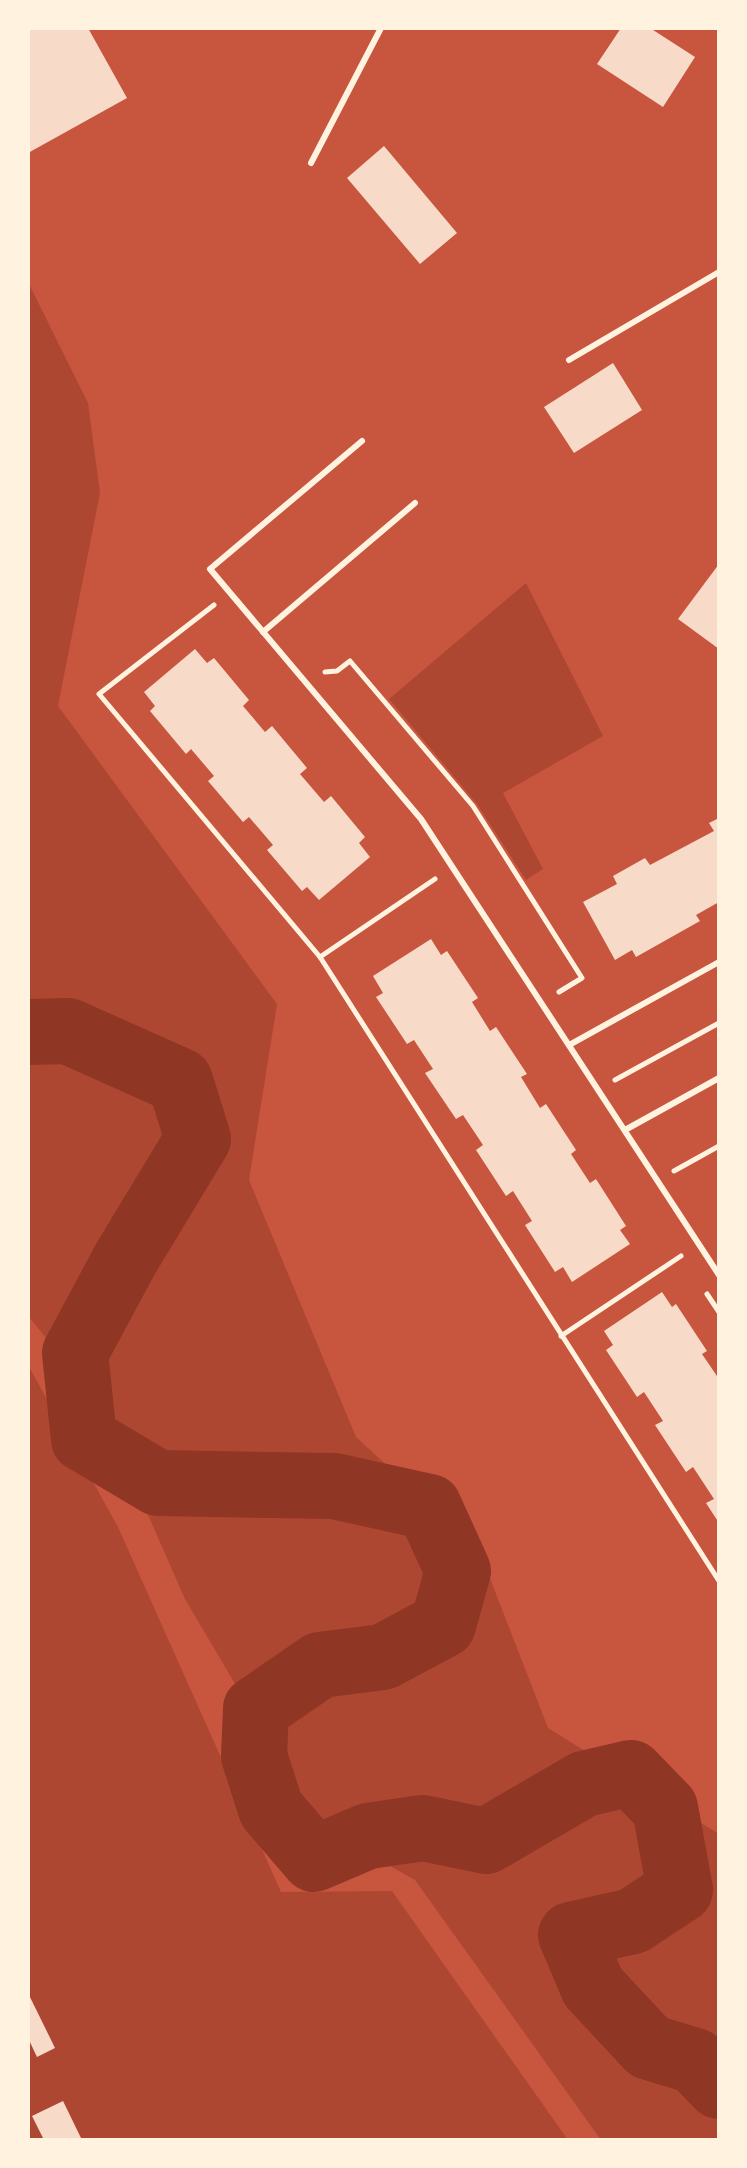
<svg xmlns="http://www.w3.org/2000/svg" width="747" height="2168" viewBox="0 0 747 2168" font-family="Inter,sans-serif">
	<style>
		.green { fill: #ae4732 }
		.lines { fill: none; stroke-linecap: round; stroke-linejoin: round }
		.river { stroke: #8f3625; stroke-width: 66 }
		.building { fill: #f7dbc8 }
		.path { stroke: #fff3e0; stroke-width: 5 }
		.service { stroke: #fff3e0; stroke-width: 6 }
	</style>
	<rect width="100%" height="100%" fill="#c8553d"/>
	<g class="green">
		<polygon points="28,282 88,403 100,493 58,706 277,1004 249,1180 356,1437 479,1550 548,1728 719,1834 719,2140 601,2140 415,1880 319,1826 185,1599 98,1401 28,1316"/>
		<polygon points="526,583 603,736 503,793 543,869 526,880 477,804 389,699"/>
		<polygon points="28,1365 118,1527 281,1892 392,1891 568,2140 28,2140"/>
	</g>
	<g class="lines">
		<polyline class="river" points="28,1032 68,1031 180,1081 198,1139 126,1258 75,1353 84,1439 158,1483 334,1486 429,1507 458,1571 443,1625 383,1657 320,1665 256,1709 254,1756 271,1809 314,1859 368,1836 423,1828 486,1841 584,1784 631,1773 665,1808 680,1890 633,1921 571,1935 593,1987 649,2047 695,2061 719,2086"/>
	</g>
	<g class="building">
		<polygon points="28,28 88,28 127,98 28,153"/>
		<polygon points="621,28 650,28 695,57 663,107 597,64"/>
		<polygon points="384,146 457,233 420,264 347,178"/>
		<polygon points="613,363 642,410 574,453 544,407"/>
		<polygon points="719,564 719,649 678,619"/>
		<polygon points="195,649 207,663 214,658 249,700 243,706 265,732 272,726 307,768 300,774 324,802 331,796 365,837 359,843 370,857 319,900 307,887 302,891 267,850 273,845 249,817 243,822 208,781 214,776 191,749 186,754 150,711 155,706 144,692"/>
		<polygon points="719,818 719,902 696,915 700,921 636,957 632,950 615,960 583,902 617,884 613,876 645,858 650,865 714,831 709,823"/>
		<polygon points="431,939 441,955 447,951 478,998 472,1002 490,1031 496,1027 527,1074 521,1077 540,1108 546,1104 576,1150 571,1154 590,1183 596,1179 626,1226 620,1230 630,1244 572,1282 563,1267 555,1272 525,1225 532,1221 513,1191 506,1196 476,1150 483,1145 463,1115 456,1119 425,1073 433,1069 414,1040 407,1044 376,997 383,993 373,976"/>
		<polygon points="662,1292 672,1307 676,1304 707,1351 702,1354 719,1379 719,1523 706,1503 714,1499 693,1467 686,1472 655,1425 663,1421 644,1392 637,1397 606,1350 613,1345 604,1331"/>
		<polygon points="28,1993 55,2048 37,2057 28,2038"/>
		<polygon points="63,2101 81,2138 44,2140 32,2116"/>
	</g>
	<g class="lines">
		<g class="path">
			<polyline points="214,605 99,694 320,957 719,1581"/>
			<polyline points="325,672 337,671 350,661 473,806 582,978 559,992"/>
			<polyline points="320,957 435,879"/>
			<polyline points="615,1080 719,1023"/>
			<polyline points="674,1171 719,1146"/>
			<polyline points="707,1294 719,1312"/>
			<polyline points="561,1336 681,1256"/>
		</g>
		<g class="service">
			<polyline points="311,163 381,28"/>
			<polyline points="569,360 719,272"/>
			<polyline points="362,441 210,569 421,819 719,1275"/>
			<polyline points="263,632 415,503"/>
			<polyline points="569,1045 719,962"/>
			<polyline points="625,1130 719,1078"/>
		</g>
	</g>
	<rect width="747" height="2168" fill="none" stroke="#fff3e0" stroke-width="60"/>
</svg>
